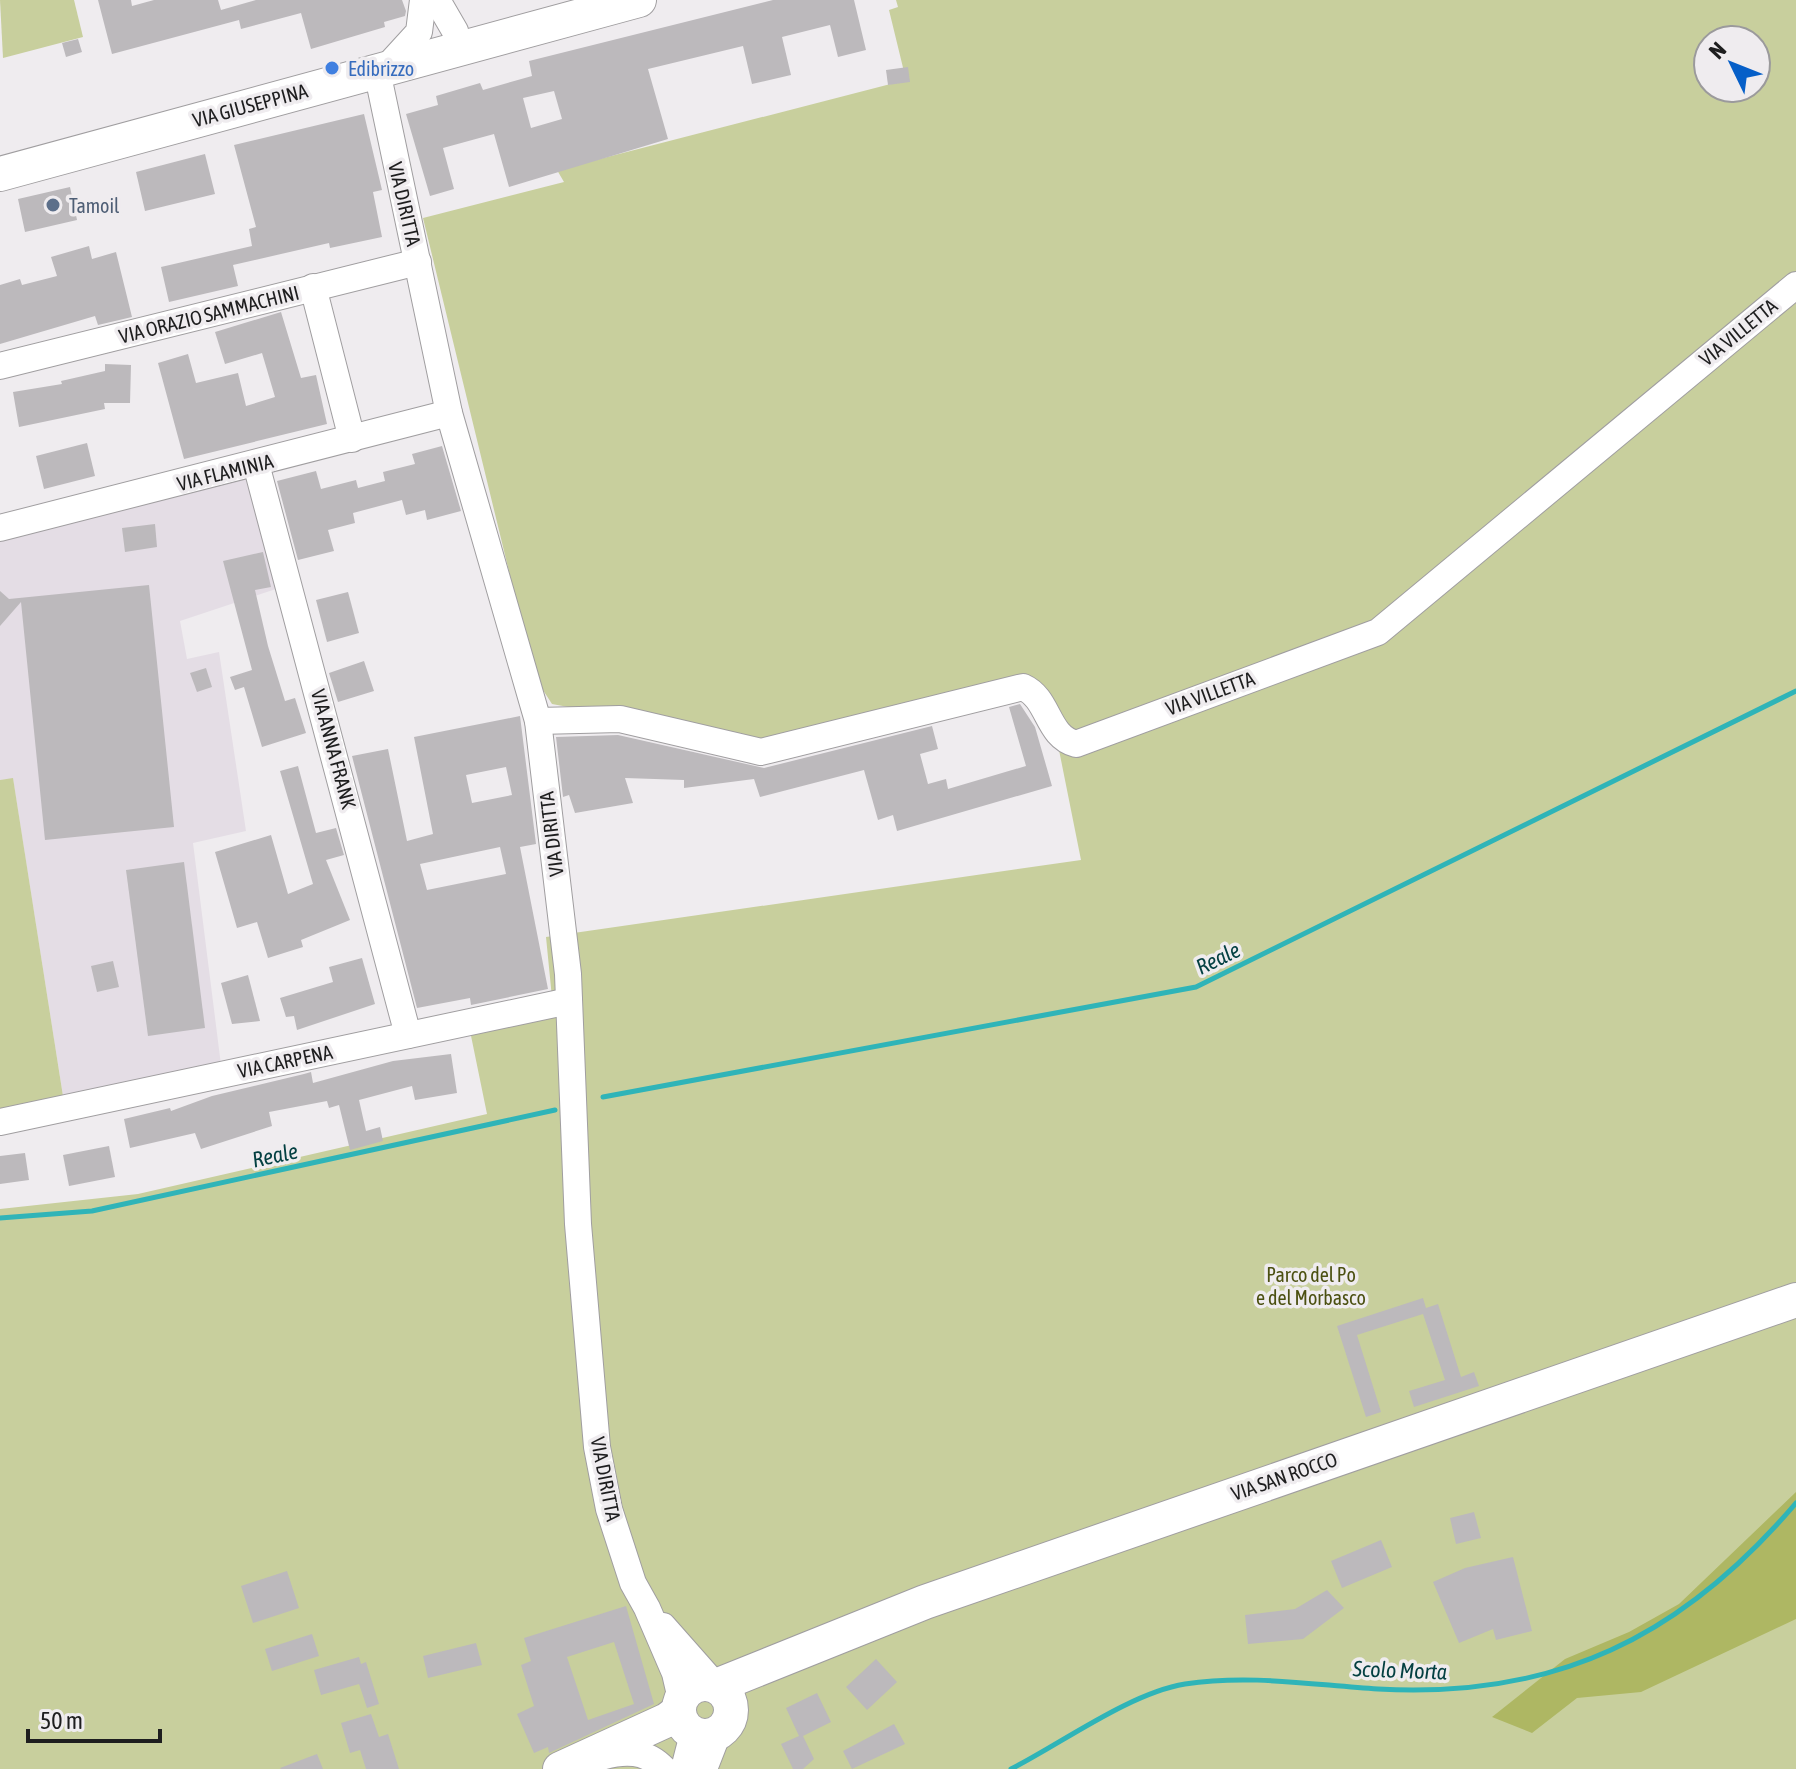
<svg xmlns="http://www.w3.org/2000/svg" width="1796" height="1769" viewBox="0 0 1796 1769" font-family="'Asap Condensed',sans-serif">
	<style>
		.built { fill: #e4dde5 }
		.green { fill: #c8cf9d; fill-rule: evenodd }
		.forest { fill: #aeb763 }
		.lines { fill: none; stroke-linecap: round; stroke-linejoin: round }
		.stream { stroke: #2fb4b8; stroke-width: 5 }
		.building { fill: #bcb9bc; fill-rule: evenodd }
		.minor-casing { stroke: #a09ea0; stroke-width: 28 }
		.major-casing { stroke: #a09ea0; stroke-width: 36 }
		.minor { stroke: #fff; stroke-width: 26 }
		.major { stroke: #fff; stroke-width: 34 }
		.shop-dot { fill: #3f7fe0; stroke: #efecef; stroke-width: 3 }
		.service-dot { fill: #5c6f8a; stroke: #efecef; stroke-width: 3 }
		.labels { text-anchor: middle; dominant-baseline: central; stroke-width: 7; stroke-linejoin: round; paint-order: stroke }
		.shop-label { font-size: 20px; fill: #366cbe; stroke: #efecef; text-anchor: start }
		.street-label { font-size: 20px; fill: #1e1e1f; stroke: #efecef }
		.service-label { font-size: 20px; fill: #4e5e75; stroke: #efecef; text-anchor: start }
		.park-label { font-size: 20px; fill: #4b5011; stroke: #efecef }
		.water-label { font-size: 22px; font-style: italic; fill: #044042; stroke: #efecef }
	</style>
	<rect width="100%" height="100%" fill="#efecef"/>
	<polygon class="built" points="263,473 285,586 180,621 187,659 219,652 246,831 193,843 222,1073 65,1109 13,779 0,780 0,536"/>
	<g class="green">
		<polygon points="0,0 74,0 83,37 3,58"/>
		<path d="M896,0H1796V1769H0V1209L138,1194L487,1114L469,1026L553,1008L546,937L1081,860L1048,695L756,742L552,704L541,687L514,592L423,218L564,182L557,170L906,80L889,10L898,7ZM1708,40H1756V88H1708Z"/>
		<polygon points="13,778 65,1109 0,1123 0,780"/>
	</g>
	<polygon class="forest" points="1796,1492 1796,1619 1641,1692 1577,1698 1532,1733 1492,1717 1565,1659 1629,1632 1679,1604"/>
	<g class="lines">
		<g class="stream">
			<polyline points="603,1097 1196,987 1796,691"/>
			<polyline points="0,1218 92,1211 555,1110"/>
			<path d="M1011,1769C1062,1743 1130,1693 1185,1684C1250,1674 1313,1685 1378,1689C1556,1699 1682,1637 1796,1503"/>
		</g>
	</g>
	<g class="building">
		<polygon points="98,0 131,0 132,6 154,0 218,0 221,10 256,0 402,0 406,11 405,16 384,22 385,27 311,49 301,13 241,29 239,20 112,54"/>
		<path d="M773,0H854L866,50L838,57L830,25L782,37L791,75L752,84L743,46L648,69L668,139L509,187L494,134L443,148L454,189L430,196L406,114L438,105L436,96L480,83L483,90L532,76L529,61ZM554,91L562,119L531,128L523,98Z"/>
		<polygon points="78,39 82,52 66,57 62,43"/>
		<polygon points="908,67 910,82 888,85 886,70"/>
		<polygon points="364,114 382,190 373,192 382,237 330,248 329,243 233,265 238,286 169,302 161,267 252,246 249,229 256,227 234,145"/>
		<polygon points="205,154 215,194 145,211 136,172"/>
		<polygon points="70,187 77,220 25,232 18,199"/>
		<polygon points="89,246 92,259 116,252 132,317 98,325 95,316 0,344 0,285 20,279 22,285 57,276 51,257"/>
		<polygon points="281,312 301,378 316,375 327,424 184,459 158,363 188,354 196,383 238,373 246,406 275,397 262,353 225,364 215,332"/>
		<polygon points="105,364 131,365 130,403 104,403 105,409 19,427 13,392 62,384 61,381 105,371"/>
		<polygon points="87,443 95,476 44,489 36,456"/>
		<polygon points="442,446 461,511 427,520 425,510 406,515 402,500 353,513 355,523 328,530 334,551 298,560 277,481 316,471 321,489 356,480 358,488 385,481 383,472 415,464 412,454"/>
		<polygon points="155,524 157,547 125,552 122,528"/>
		<polygon points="263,552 271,587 255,590 268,646 285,701 295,698 306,733 262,747 244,687 235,690 230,677 252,670 223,561"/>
		<polygon points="149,585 174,827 45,840 21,602 0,626 0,591 9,599"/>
		<polygon points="348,592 359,633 327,642 316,600"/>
		<polygon points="364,661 374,691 338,702 329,673"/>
		<polygon points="206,668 212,687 197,692 190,673"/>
		<polygon points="1020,704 1035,727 1052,786 897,831 893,815 878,820 864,770 760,797 754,779 684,788 684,780 625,778 633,803 575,813 569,795 563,797 556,737 618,735 764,768 932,726 938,749 920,754 928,784 946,779 948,789 1026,766 1009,707"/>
		<path d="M520,716L536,844L520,847L548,989L471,1005L470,998L417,1008L352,756L388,749L407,841L433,834L414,737ZM506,767L512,795L472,803L466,775ZM500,847L506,874L427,890L420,864Z"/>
		<polygon points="298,766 316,833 336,828 344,855 326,860 350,920 301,940 303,947 268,958 257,922 237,928 215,852 271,835 288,894 313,884 280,771"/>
		<polygon points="184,862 205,1028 148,1036 126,870"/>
		<polygon points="362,958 375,1004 297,1030 294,1016 286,1017 280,998 333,982 329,967"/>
		<polygon points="113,961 119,987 97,992 91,966"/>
		<polygon points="248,975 260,1021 232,1024 221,983"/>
		<polygon points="451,1054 457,1093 415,1100 412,1086 359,1100 366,1131 380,1127 383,1141 350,1150 339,1105 329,1108 327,1101 269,1112 272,1126 201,1149 195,1133 130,1148 124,1119 170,1108 171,1111 212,1096 304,1074 311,1072 313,1083 393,1061"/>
		<polygon points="109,1146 115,1177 69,1186 63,1155"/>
		<polygon points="25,1153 29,1180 0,1184 0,1156"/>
		<polygon points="1423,1298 1426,1308 1438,1304 1461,1377 1474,1372 1479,1386 1414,1407 1409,1391 1445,1380 1423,1314 1357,1335 1381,1412 1366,1417 1337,1326"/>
		<polygon points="1474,1512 1481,1538 1456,1544 1450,1518"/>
		<polygon points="1381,1540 1392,1567 1342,1588 1331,1561"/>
		<polygon points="1513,1557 1532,1631 1496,1640 1493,1629 1459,1643 1433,1582 1465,1568"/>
		<polygon points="287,1571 299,1608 253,1623 241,1586"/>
		<polygon points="1327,1590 1344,1608 1303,1639 1248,1644 1245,1615 1295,1609"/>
		<path d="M626,1606L654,1704L549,1753L548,1747L534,1753L517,1714L534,1706L521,1665L531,1661L524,1638ZM614,1642L634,1704L588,1720L567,1657Z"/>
		<polygon points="312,1634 319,1656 272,1671 265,1649"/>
		<polygon points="476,1643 482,1665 428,1678 423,1656"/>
		<polygon points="359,1657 361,1664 366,1662 379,1704 367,1708 359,1684 321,1695 314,1670"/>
		<polygon points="876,1659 897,1682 867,1710 846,1687"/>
		<polygon points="817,1693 831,1722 803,1736 814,1759 803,1769 793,1769 781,1744 799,1736 786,1708"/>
		<polygon points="371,1714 379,1737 388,1734 399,1769 366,1769 360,1750 350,1753 341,1723"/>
		<polygon points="894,1724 905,1744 852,1769 843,1751"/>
		<polygon points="317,1754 323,1769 281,1769 280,1768"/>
	</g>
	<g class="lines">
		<g class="minor-casing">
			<g id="minor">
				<polyline points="437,0 455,31 459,47"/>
				<polyline points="387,67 419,32 423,0"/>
				<polyline points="377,71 449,413 538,721 568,974 578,1224 597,1447 609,1509 633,1583 647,1608 675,1673 681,1699"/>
				<polyline points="313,287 352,439"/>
				<polyline points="0,366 418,262"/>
				<polyline points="256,464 408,1035"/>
				<polyline points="0,528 449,413"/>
				<path d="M538,721L620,719L761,752L1023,687C1050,699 1046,736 1076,744L1378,632L1796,285"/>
				<polyline points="0,1122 569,1001"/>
				<polyline points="663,1626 716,1686"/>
				<path d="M601,1757C625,1750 646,1750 664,1769"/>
				<polyline points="684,1769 693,1734"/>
				<polyline points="704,1769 718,1733"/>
			</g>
		</g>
		<g class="major-casing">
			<g id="major">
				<polyline points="0,174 639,0"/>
				<circle cx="705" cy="1710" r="26"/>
				<polyline points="716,1686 925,1602 1796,1300"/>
				<polyline points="560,1769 667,1720 679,1711"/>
			</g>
		</g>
		<use href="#minor" class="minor"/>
		<use href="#major" class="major"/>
	</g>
	<circle class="shop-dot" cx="332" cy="68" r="8"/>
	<circle class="service-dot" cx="53" cy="205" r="8"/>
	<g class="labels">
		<g class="shop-label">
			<text x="348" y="68">Edibrizzo</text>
		</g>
		<g class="street-label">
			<text transform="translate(250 105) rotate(-15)">VIA GIUSEPPINA</text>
			<text transform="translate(405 204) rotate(77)">VIA DIRITTA</text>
			<text transform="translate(209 314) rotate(-14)">VIA ORAZIO SAMMACHINI</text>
			<text transform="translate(1738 332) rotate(-39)">VIA VILLETTA</text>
			<text transform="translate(225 472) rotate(-14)">VIA FLAMINIA</text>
			<text transform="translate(1210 693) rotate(-20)">VIA VILLETTA</text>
			<text transform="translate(334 749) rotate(75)">VIA ANNA FRANK</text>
			<text transform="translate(551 834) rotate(-97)">VIA DIRITTA</text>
			<text transform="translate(285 1061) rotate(-12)">VIA CARPENA</text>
			<text transform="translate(1284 1476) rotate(-19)">VIA SAN ROCCO</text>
			<text transform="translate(606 1479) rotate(79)">VIA DIRITTA</text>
		</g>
		<g class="service-label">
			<text x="69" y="205">Tamoil</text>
		</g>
		<g class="park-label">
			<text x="1311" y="1274">Parco del Po<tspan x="1311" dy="23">e del Morbasco</tspan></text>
		</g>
		<g class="water-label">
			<text transform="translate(1218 958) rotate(-26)">Reale</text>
			<text transform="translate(275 1155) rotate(-12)">Reale</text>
			<text transform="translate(1400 1670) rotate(2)">Scolo Morta</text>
		</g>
	</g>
	<g transform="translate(1732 64) rotate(313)"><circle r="38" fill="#efecef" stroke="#9b9a9c" stroke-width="2"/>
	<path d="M0-6L14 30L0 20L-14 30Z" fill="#065fc8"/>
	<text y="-12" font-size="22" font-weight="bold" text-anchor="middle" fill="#1e1e1f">N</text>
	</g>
	<path d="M28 1729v12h132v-12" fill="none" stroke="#1e1e1f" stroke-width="4"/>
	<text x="40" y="1729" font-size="24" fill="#1e1e1f" stroke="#efecef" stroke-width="6" paint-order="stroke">50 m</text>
</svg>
